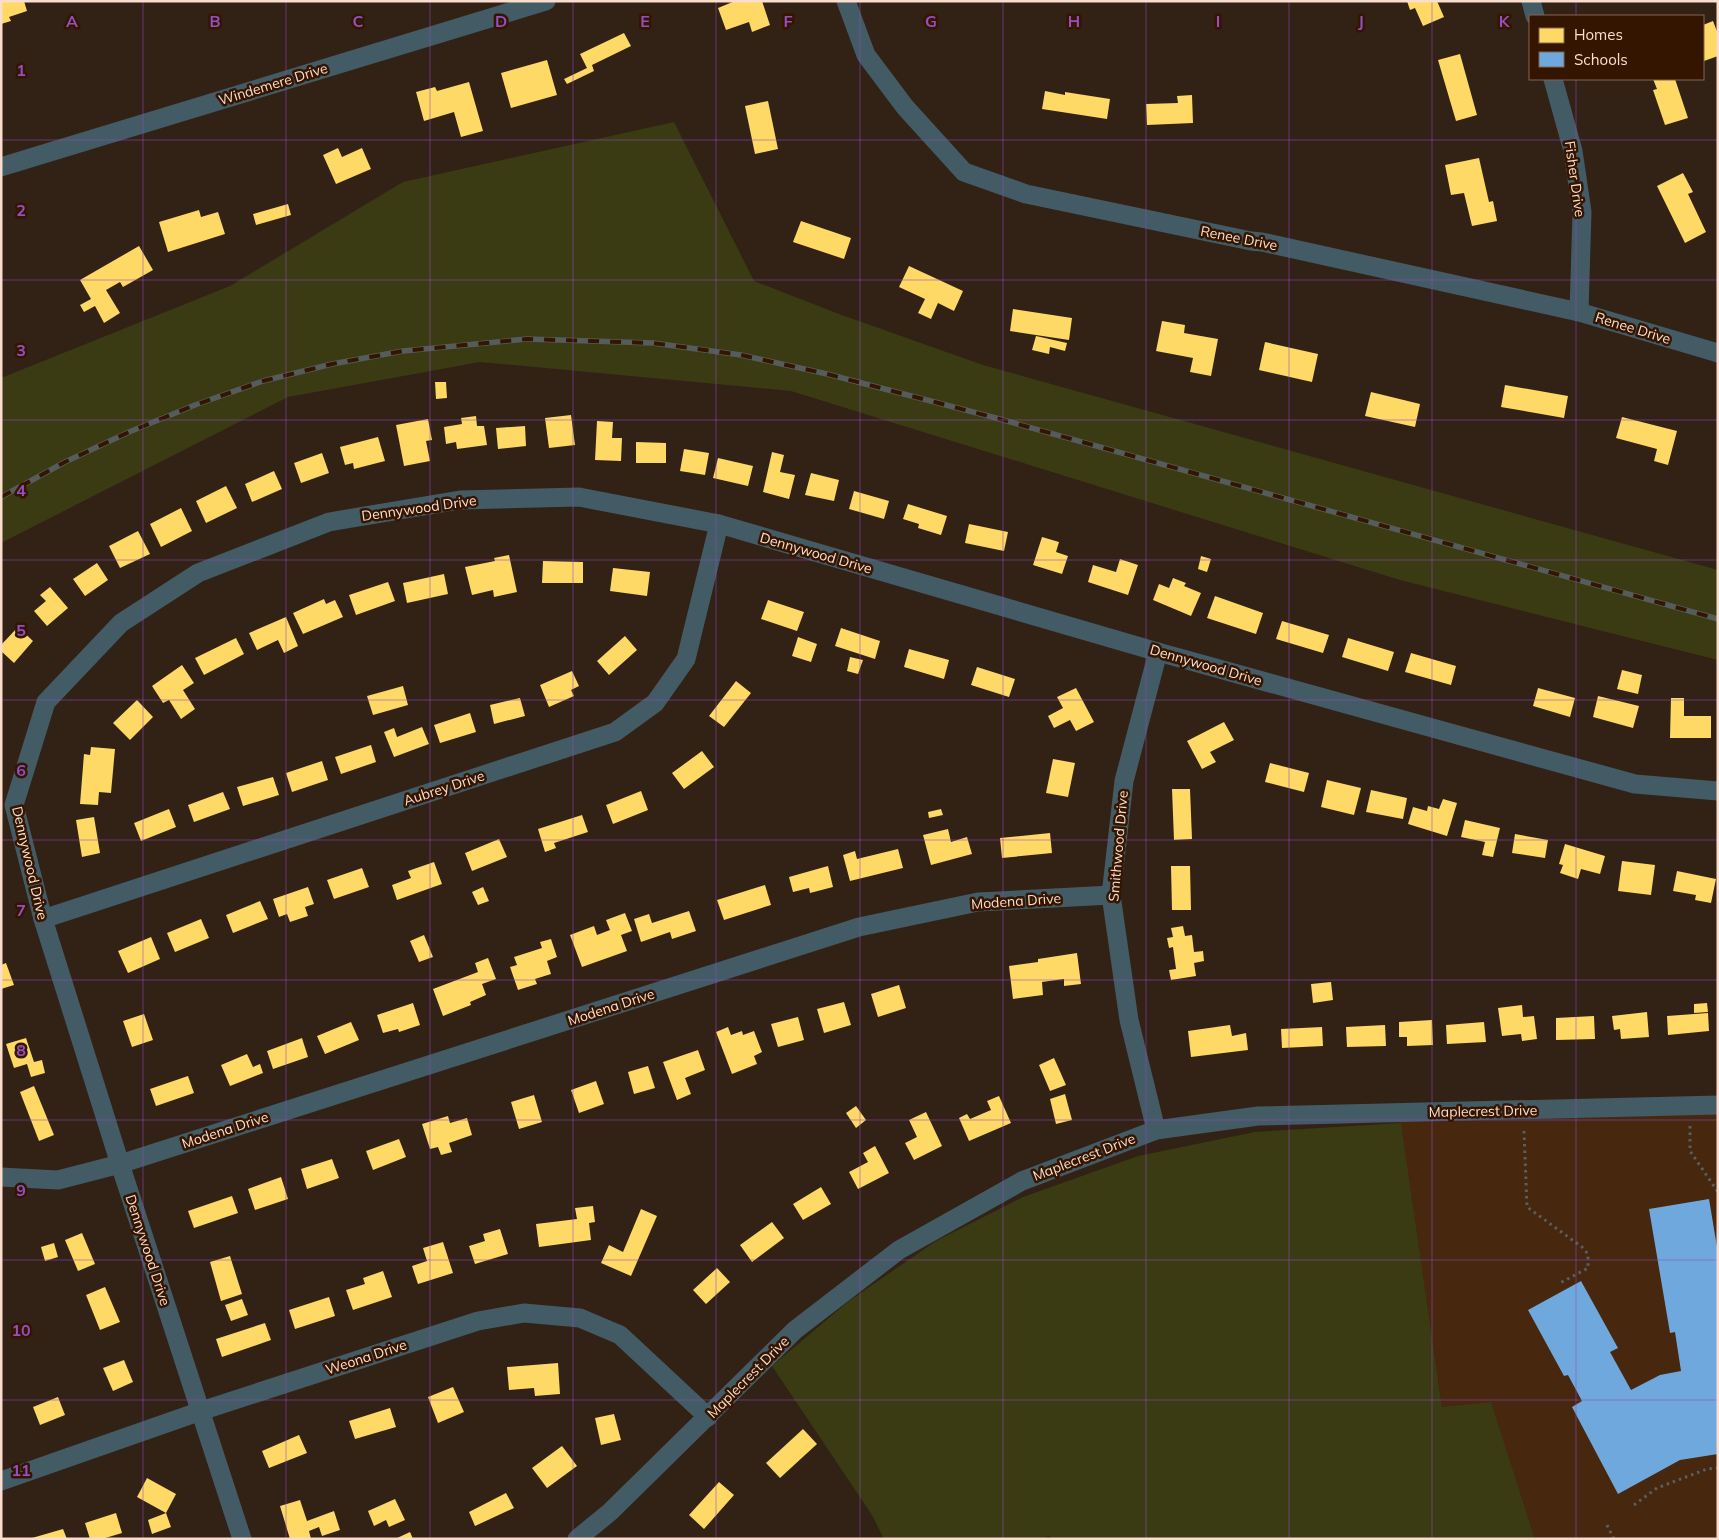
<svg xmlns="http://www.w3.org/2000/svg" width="1719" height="1540" viewBox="0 0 1719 1540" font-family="Mulish,sans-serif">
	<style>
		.built { fill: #48270f }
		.green { fill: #3a3b12 }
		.homes { fill: #ffd966 }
		.schools { fill: #6fa8dc }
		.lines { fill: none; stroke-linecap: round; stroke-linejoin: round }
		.path { stroke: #566063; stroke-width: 3; stroke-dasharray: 2.5 4; stroke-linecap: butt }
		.minor { stroke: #425b65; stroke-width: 19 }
		.rail-casing { stroke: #565c5c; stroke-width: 5.5 }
		.rail { stroke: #341500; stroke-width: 4; stroke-dasharray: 11; stroke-linecap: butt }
		.grid { fill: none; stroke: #944fc2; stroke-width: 1; stroke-opacity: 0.55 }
		.labels { text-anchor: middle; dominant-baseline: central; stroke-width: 5; stroke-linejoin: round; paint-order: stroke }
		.street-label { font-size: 14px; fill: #faddcc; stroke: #341500 }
		.grid-label { font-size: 16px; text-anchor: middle; font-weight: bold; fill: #944fc2; stroke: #341500; stroke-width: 5; stroke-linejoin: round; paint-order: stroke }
	</style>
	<rect width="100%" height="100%" fill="#322115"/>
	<polygon class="built" points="1718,1105 1718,1539 1535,1539 1491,1403 1442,1407 1399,1113"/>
	<g class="green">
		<polygon points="674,122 754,281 839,314 983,365 1718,570 1718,660 1400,580 791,391 480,362 288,397 1,543 1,378 230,286 403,182"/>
		<polygon points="1401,1123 1442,1407 1491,1402 1535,1539 1051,1539 1049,1536 1040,1539 884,1539 872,1515 772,1366 849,1301 936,1241 1023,1197 1138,1156 1255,1132"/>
	</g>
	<g class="homes">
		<polygon points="1,1 24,1 27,11 9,17 11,21 1,24"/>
		<polygon points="735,1 762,1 770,25 752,32 749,22 726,30 718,8"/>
		<polygon points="1407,1 1437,1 1444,17 1423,26 1415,8 1410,10"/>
		<polygon points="1713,21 1718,34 1718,56 1704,61 1703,58 1703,25"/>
		<polygon points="624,33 631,46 592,65 594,71 567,84 564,79 587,68 580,54"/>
		<polygon points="1460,54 1477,115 1456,121 1438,60"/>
		<polygon points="547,60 557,95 511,108 501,73"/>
		<polygon points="1653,79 1675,79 1688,118 1665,125 1653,90 1657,89"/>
		<polygon points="469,82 483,131 461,137 454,112 424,121 416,92 435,87 437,91"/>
		<polygon points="1045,91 1065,95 1065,92 1110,99 1107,119 1042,109"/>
		<polygon points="1192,95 1193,123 1147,125 1146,104 1178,103 1177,96"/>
		<polygon points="768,101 778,149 755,154 745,106"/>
		<polygon points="338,148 342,157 362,148 371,169 336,184 323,155"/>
		<polygon points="1479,158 1489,202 1493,201 1497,221 1472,226 1464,193 1451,195 1445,165"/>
		<polygon points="1683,173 1693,192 1688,194 1706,232 1685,243 1657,186"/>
		<polygon points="288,204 291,215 256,225 253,214"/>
		<polygon points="199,210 201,217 218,212 225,234 168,252 159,222"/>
		<polygon points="801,221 851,238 844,259 793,242"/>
		<polygon points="139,246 153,270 123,287 120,282 106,290 120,313 104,323 95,306 84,312 80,305 91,299 80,280"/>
		<polygon points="909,266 963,291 954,311 938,303 931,319 918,313 925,299 899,287"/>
		<polygon points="1013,309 1072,318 1069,340 1010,331"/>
		<polygon points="1162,321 1185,325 1184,333 1218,339 1211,376 1190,372 1193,358 1156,351"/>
		<polygon points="1036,336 1067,343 1065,351 1050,347 1049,354 1032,350"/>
		<polygon points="1265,342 1318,354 1312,382 1259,370"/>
		<polygon points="435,382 446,382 447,398 436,399"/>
		<polygon points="1505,385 1568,396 1564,418 1501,407"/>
		<polygon points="1371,392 1420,404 1415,427 1365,416"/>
		<polygon points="571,415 575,445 549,448 545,418"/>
		<polygon points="476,416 477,426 484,426 487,445 457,449 456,442 446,444 444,427 462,424 461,418"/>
		<polygon points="1622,417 1677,431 1668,465 1654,461 1657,449 1616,438"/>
		<polygon points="428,419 432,440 426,441 430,461 404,466 396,425"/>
		<polygon points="597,421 613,422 612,438 622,438 621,461 595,460"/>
		<polygon points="525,426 526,446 498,449 496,428"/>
		<polygon points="378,437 385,461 354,469 353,463 345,465 340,447"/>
		<polygon points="636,442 666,443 666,463 636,463"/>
		<polygon points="684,449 709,453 705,475 680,471"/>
		<polygon points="772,452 784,455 780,472 795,475 789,499 763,492"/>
		<polygon points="322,453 329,473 301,483 294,463"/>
		<polygon points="718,458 753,466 748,486 713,478"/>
		<polygon points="274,471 282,489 252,502 245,484"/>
		<polygon points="811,473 839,480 834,501 805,495"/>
		<polygon points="226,486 237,508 206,523 196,501"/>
		<polygon points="854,491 889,501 884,519 849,509"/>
		<polygon points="908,504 947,516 941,535 918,528 919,524 903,519"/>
		<polygon points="181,508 192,531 161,547 150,524"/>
		<polygon points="969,524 1008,532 1004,551 965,543"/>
		<polygon points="138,531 150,554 120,568 109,546"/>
		<polygon points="1042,537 1059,542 1056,552 1068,556 1062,574 1033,565"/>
		<polygon points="509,555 517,592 494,597 493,590 472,595 465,567 495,561 494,558"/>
		<polygon points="1201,556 1211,559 1207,572 1198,569"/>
		<polygon points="1120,559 1138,565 1128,595 1088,582 1093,565 1116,572"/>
		<polygon points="543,561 583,562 583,583 542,583"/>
		<polygon points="97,563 108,580 85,596 73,579"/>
		<polygon points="613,568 650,572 647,596 610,591"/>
		<polygon points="444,574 448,594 407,603 403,583"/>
		<polygon points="1173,578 1186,583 1184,586 1201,593 1191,616 1153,600 1159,584 1169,588"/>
		<polygon points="388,582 395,601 356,615 349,595"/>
		<polygon points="50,587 68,608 47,626 34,611 46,601 40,595"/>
		<polygon points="1215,596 1263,613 1256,634 1207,618"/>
		<polygon points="324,599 326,604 335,600 343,617 303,634 293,613"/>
		<polygon points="768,600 804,612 797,631 761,619"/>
		<polygon points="286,617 298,646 284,653 278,640 257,650 249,633"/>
		<polygon points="1282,621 1329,635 1323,653 1276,639"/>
		<polygon points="18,627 33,641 14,663 1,651 1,645"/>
		<polygon points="841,628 880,641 875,659 835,646"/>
		<polygon points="625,636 637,650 609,675 597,661"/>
		<polygon points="798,637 817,644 811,662 792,656"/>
		<polygon points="236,638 244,654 204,675 195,658"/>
		<polygon points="1348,638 1394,652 1388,671 1342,657"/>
		<polygon points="909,649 949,660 944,679 904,667"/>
		<polygon points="1411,653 1456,666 1451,685 1405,672"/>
		<polygon points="850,657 863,660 858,674 847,671"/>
		<polygon points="182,665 194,683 183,690 195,709 181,719 169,700 163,703 152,686"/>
		<polygon points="977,667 1015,679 1009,697 971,685"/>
		<polygon points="1622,670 1642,675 1638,694 1617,689"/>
		<polygon points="572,671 579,686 571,690 574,696 549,707 540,685"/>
		<polygon points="736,681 751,693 724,727 709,716"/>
		<polygon points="403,686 408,705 373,715 367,696"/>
		<polygon points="1076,688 1094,722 1076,731 1070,720 1054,728 1048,716 1063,708 1057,697"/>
		<polygon points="1538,688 1575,698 1570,717 1533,706"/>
		<polygon points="1598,696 1639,706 1633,728 1593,717"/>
		<polygon points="520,698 525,716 494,724 490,705"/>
		<polygon points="1671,698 1684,698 1684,716 1711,716 1711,738 1670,738"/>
		<polygon points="137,700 153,717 130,740 113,723"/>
		<polygon points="470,713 476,732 440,743 434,725"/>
		<polygon points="1224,722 1234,740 1210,752 1216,762 1202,769 1187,741"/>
		<polygon points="422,727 429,744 394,757 384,732 394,728 397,737"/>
		<polygon points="371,745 376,762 341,774 335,757"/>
		<polygon points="91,747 115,749 111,793 99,792 98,805 80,804 84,754 90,755"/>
		<polygon points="702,751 714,767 684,789 672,773"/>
		<polygon points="1053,759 1075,763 1068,797 1046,793"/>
		<polygon points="322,761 328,780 292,792 286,773"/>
		<polygon points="1270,763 1309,773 1304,792 1265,782"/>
		<polygon points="273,777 279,795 243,806 237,787"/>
		<polygon points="1327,780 1361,788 1354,815 1321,807"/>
		<polygon points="1172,789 1190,789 1192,839 1174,840"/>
		<polygon points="1371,790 1407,798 1403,819 1366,812"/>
		<polygon points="641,791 648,810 613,824 606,805"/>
		<polygon points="223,792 230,809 194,822 188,805"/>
		<polygon points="1443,799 1457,803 1447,836 1408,824 1413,807 1427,811 1428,806 1439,809"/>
		<polygon points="169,809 176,827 141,841 134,823"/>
		<polygon points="941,809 943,815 929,818 928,812"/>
		<polygon points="582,815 588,832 554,843 556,848 545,852 538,829"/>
		<polygon points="94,817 100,853 82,857 76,820"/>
		<polygon points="1465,820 1500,828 1493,857 1482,855 1485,842 1461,837"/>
		<polygon points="948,829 951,842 967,837 972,854 931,865 923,835"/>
		<polygon points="1050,833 1052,853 1002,858 1000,838"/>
		<polygon points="1515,834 1548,840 1545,858 1512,853"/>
		<polygon points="499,839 507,857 472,871 465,853"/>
		<polygon points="1565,844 1605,856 1600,874 1581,869 1578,879 1560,873 1563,865 1559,864"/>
		<polygon points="898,849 903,868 850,881 843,855 855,851 857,859"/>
		<polygon points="1622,861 1655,865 1651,895 1618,891"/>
		<polygon points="434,862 442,884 397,900 392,885 411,878 408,871"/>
		<polygon points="828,866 833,887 810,893 809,888 793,892 789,877"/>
		<polygon points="1171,866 1190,866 1191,910 1172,910"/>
		<polygon points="362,868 369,887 334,899 327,880"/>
		<polygon points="1677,871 1716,879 1711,903 1695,900 1696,895 1673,891"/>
		<polygon points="765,885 771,905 724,920 717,900"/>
		<polygon points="308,887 314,904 305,907 308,916 290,922 287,914 279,917 273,899"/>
		<polygon points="483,887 489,901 478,905 472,892"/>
		<polygon points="260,901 268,919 233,933 226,915"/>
		<polygon points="689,911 696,931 672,939 670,932 641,942 634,919 649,914 652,923"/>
		<polygon points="625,913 632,931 621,935 627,951 582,967 570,935 594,926 597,935 610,930 606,920"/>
		<polygon points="201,919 209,938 175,952 167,933"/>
		<polygon points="1183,926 1185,936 1192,935 1194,952 1203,951 1204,961 1194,963 1196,976 1171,980 1169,970 1176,969 1173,947 1169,948 1167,938 1173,937 1171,928"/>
		<polygon points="424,935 433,957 419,962 410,941"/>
		<polygon points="151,937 160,959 128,973 118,951"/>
		<polygon points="551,939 557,957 547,961 551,974 535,979 537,984 518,990 510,967 517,965 514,957 542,948 540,942"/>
		<polygon points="1077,953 1081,984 1064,986 1064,979 1042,982 1043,995 1013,999 1009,966 1038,962 1038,959"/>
		<polygon points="488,958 496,979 482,984 486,995 470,1002 471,1005 443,1016 433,989 478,972 475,963"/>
		<polygon points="6,963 14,985 1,989 1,965"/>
		<polygon points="1331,982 1333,1000 1313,1003 1311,984"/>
		<polygon points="899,985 906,1008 878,1017 871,994"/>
		<polygon points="844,1002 851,1025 824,1033 817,1009"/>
		<polygon points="413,1003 420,1025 399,1032 398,1029 383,1033 377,1015"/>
		<polygon points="1707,1003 1708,1012 1694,1013 1694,1004"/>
		<polygon points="1522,1005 1523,1017 1534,1016 1537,1039 1522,1041 1521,1034 1502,1036 1498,1008"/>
		<polygon points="1647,1012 1649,1037 1621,1039 1620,1029 1614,1030 1612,1016"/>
		<polygon points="1708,1013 1709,1031 1668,1035 1667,1016"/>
		<polygon points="144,1014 153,1040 132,1047 123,1021"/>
		<polygon points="1594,1016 1595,1039 1556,1040 1556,1018"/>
		<polygon points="798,1017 804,1040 778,1047 771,1024"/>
		<polygon points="1432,1020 1433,1045 1407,1046 1407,1037 1399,1037 1399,1022"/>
		<polygon points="351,1022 359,1040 325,1054 317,1036"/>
		<polygon points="1484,1022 1486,1042 1447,1044 1446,1025"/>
		<polygon points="1230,1025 1232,1036 1246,1033 1248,1050 1191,1057 1188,1031"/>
		<polygon points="1385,1025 1386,1046 1347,1047 1346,1027"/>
		<polygon points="728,1027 731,1035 742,1031 743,1035 754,1031 762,1052 754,1056 757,1064 732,1074 716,1032"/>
		<polygon points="1322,1027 1323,1046 1282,1048 1281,1029"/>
		<polygon points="26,1038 34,1062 42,1060 45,1073 31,1077 27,1064 14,1068 6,1044"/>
		<polygon points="302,1038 308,1057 273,1069 267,1051"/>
		<polygon points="698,1050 705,1070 685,1078 691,1094 677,1100 663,1062"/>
		<polygon points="247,1054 253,1067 260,1064 263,1073 230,1086 221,1065"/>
		<polygon points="1054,1058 1066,1085 1050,1091 1039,1065"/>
		<polygon points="648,1066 655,1088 634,1094 628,1072"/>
		<polygon points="188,1076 194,1093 156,1106 150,1089"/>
		<polygon points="596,1081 604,1104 579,1113 571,1090"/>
		<polygon points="34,1086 54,1135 39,1141 20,1092"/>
		<polygon points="1065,1094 1072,1120 1056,1124 1050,1099"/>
		<polygon points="534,1095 542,1122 519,1129 511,1102"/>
		<polygon points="999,1096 1011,1123 969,1141 959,1118 967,1114 970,1119 991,1110 987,1101"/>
		<polygon points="856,1106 866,1120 856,1128 846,1113"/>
		<polygon points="926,1112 942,1146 914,1160 905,1143 917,1137 909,1120"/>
		<polygon points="448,1116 450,1123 467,1118 472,1135 449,1143 452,1152 441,1155 438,1147 430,1149 422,1124"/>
		<polygon points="399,1139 406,1157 373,1170 366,1151"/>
		<polygon points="875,1146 889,1173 858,1189 849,1172 868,1162 863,1153"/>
		<polygon points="332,1159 339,1178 307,1189 301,1169"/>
		<polygon points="281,1177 288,1199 255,1210 248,1189"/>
		<polygon points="821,1187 831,1204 803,1220 793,1204"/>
		<polygon points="232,1196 238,1213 194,1228 188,1211"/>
		<polygon points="593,1206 595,1222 589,1223 591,1240 539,1247 536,1224 577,1219 575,1208"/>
		<polygon points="641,1209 657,1216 631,1276 601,1263 609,1245 623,1252"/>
		<polygon points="772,1222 784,1238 752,1262 740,1245"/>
		<polygon points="500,1229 508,1254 475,1264 469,1246 485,1241 483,1234"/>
		<polygon points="82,1233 95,1264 78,1271 65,1240"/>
		<polygon points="443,1242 453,1273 418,1284 412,1266 427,1261 423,1248"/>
		<polygon points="54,1243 58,1257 45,1261 41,1247"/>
		<polygon points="230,1256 242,1294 221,1301 210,1262"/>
		<polygon points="717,1268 730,1282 706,1304 693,1290"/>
		<polygon points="383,1271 392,1297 353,1310 346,1290 365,1284 363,1278"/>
		<polygon points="105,1287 120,1322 100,1330 86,1295"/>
		<polygon points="329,1297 335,1316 295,1329 289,1310"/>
		<polygon points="242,1299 248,1315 231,1321 225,1305"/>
		<polygon points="265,1323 271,1340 222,1357 216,1339"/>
		<polygon points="124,1360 133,1382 113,1391 103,1368"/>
		<polygon points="558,1363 560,1394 535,1396 534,1388 509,1390 507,1367"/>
		<polygon points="453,1387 464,1412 438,1423 428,1397"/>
		<polygon points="58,1397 65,1415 40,1425 33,1407"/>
		<polygon points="390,1408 396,1427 355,1439 349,1421"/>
		<polygon points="614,1414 621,1440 601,1445 595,1418"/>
		<polygon points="803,1429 817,1444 780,1478 766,1463"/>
		<polygon points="299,1435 307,1453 269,1468 262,1451"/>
		<polygon points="562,1446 577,1466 547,1488 532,1468"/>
		<polygon points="147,1478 176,1494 166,1513 137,1497"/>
		<polygon points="719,1482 734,1495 704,1529 689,1515"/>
		<polygon points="506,1493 514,1508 475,1526 469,1512"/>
		<polygon points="395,1499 405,1520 389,1527 386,1520 374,1526 368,1511"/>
		<polygon points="300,1500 307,1521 334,1511 340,1530 322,1536 319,1527 309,1531 311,1539 290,1539 280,1506"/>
		<polygon points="116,1513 122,1533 102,1539 90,1539 85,1523"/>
		<polygon points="166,1513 171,1527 152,1534 148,1520"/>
		<polygon points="63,1529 67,1539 33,1539 32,1538"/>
		<polygon points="410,1532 413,1539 395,1539"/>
	</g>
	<polygon class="schools" points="1709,1199 1718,1253 1718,1454 1680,1460 1618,1494 1572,1407 1582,1401 1568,1375 1564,1376 1528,1310 1581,1281 1618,1348 1610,1352 1631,1390 1660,1375 1681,1371 1675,1332 1670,1333 1649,1209"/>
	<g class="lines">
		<g class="path">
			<polyline points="1690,1126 1690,1151 1718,1192"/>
			<polyline points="1524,1131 1527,1207 1582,1247 1588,1254 1588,1268 1560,1283"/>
			<polyline points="1634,1505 1657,1488 1707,1469 1718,1468"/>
			<polyline points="1607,1525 1614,1539"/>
		</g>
		<g class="minor">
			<polyline points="846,1 866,55 905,107 964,172 1026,194 1251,241 1262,242 1579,312 1718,353"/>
			<polyline points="1531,1 1535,16"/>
			<polyline points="1553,79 1573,151 1582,212 1579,312"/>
			<polyline points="1,167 546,1"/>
			<polyline points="43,919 615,732 655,703 686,659 719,524"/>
			<polyline points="1156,1130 1129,1020 1111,895 1124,781 1158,652"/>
			<polyline points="1,1177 58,1180 120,1164 859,927 978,902 1111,895"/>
			<polyline points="1,1481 201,1411 478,1321 524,1313 580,1318 620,1335 708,1417"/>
			<polyline points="242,1539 120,1164 43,919 14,805 46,702 121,623 198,573 329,522 460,500 579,497 719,524 1158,652 1635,784 1718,791"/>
			<polyline points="577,1539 610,1512 795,1330 899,1250 1022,1181 1156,1130 1258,1116 1718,1105"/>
		</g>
		<g class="rail-casing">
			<polyline id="rail" points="1,497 65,462 129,432 195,405 263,381 332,364 403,351 527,339 653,343 741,355 827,374 996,418 1718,619"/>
		</g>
		<use href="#rail" class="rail"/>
	</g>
	<path class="grid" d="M143,1V1539M286,1V1539M430,1V1539M573,1V1539M716,1V1539M860,1V1539M1003,1V1539M1146,1V1539M1289,1V1539M1432,1V1539M1576,1V16M1576,79V1539M1,140H1718M1,280H1718M1,420H1718M1,560H1718M1,700H1718M1,840H1718M1,980H1718M1,1120H1718M1,1260H1718M1,1400H1718"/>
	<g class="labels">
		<g class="street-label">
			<text transform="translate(273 84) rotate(-17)">Windemere Drive</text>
			<text transform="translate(1575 179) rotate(82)">Fisher Drive</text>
			<text transform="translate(1239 238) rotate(11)">Renee Drive</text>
			<text transform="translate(1633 328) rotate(17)">Renee Drive</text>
			<text transform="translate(419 508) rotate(-8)">Dennywood Drive</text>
			<text transform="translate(816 553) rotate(16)">Dennywood Drive</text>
			<text transform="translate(1206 665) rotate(16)">Dennywood Drive</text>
			<text transform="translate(444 788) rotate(-18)">Aubrey Drive</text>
			<text transform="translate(1118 846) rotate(-85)">Smithwood Drive</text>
			<text transform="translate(30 863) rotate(77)">Dennywood Drive</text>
			<text transform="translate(1016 901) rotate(-4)">Modena Drive</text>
			<text transform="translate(611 1007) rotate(-18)">Modena Drive</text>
			<text transform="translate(1483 1111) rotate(-1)">Maplecrest Drive</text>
			<text transform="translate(225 1130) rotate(-18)">Modena Drive</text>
			<text transform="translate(1084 1157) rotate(-21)">Maplecrest Drive</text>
			<text transform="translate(148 1250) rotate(72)">Dennywood Drive</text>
			<text transform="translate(366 1357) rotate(-18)">Weona Drive</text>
			<text transform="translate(748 1377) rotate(-45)">Maplecrest Drive</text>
		</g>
	</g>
	<g class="grid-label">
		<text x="72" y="27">A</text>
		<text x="215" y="27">B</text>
		<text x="358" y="27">C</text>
		<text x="501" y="27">D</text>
		<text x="645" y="27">E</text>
		<text x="788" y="27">F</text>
		<text x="931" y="27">G</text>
		<text x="1074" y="27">H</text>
		<text x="1218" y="27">I</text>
		<text x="1361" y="27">J</text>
		<text x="1504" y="27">K</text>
		<text x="21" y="76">1</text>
		<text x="21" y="216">2</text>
		<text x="21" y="356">3</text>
		<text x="21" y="496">4</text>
		<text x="21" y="636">5</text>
		<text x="21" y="776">6</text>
		<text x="21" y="916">7</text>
		<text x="21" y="1056">8</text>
		<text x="21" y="1196">9</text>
		<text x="21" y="1336">10</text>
		<text x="21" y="1476">11</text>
	</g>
	<rect width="1719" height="1540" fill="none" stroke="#faddcc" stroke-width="5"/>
	<rect x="1529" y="15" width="175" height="65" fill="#341500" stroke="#836552"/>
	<rect x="1539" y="28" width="25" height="15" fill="#ffd966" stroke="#836552"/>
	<text x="1574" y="40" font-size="15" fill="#faddcc">Homes</text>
	<rect x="1539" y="52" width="25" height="15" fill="#6fa8dc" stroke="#836552"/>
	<text x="1574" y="65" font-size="15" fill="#faddcc">Schools</text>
</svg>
